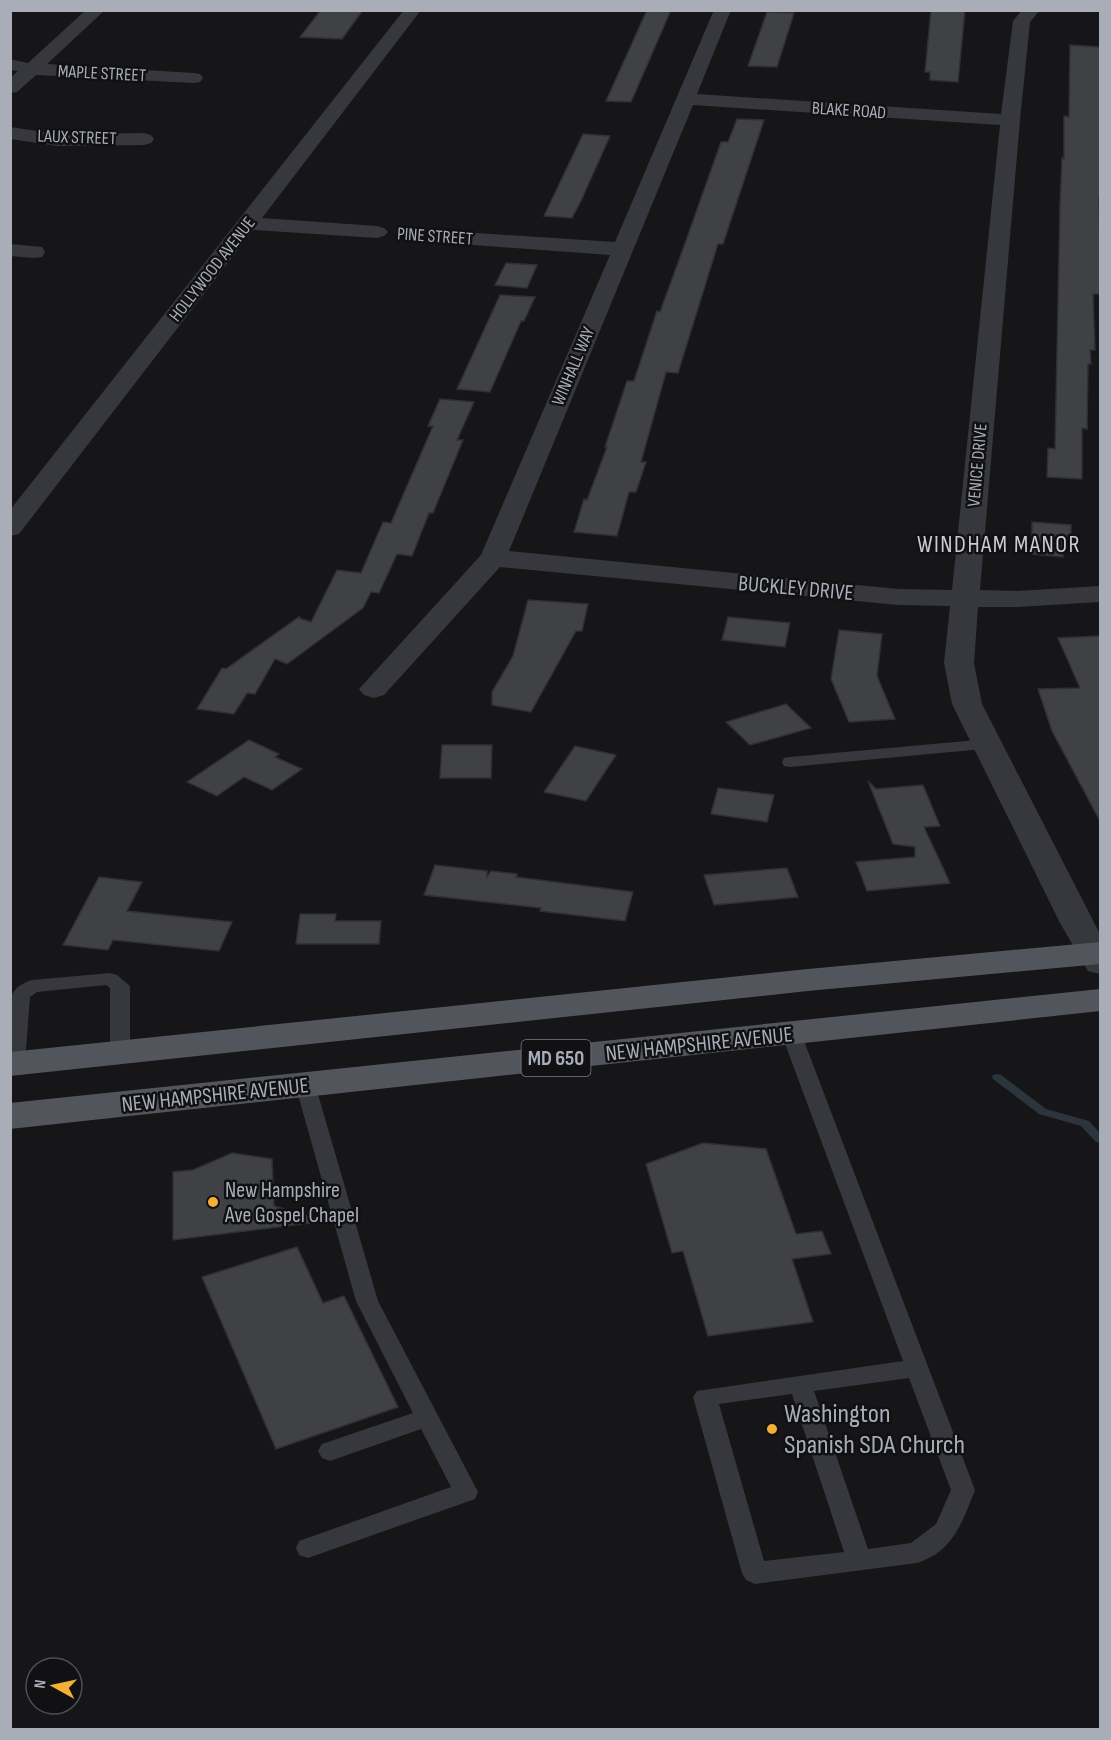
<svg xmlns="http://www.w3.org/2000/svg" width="1111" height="1740" font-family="'Sofia Sans Condensed',sans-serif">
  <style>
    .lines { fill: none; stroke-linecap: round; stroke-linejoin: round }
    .stream { fill: #2c353c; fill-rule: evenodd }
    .building { fill: #404145; stroke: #303034; stroke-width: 1.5 }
    .path { stroke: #3d3f44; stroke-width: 2; stroke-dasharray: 1.5 2; stroke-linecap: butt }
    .lane { fill: #37383d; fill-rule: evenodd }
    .street { fill: #37383d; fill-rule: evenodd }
    .primary { fill: #53555c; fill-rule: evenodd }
    .poi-dot { fill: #f2b134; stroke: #111113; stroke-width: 2 }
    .labels { text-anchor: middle; stroke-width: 5; stroke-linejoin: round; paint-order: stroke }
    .far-street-label { font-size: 18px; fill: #a8adb8; stroke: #111113 }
    .shield { fill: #111113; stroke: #7b7e86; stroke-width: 1.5 }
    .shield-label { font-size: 21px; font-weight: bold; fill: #a8adb8 }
    .street-label { font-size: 22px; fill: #a8adb8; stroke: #111113 }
    .poi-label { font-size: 22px; fill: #a8adb8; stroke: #111113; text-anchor: start }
    .neighbourhood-label { font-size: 24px; letter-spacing: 1.5px; fill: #c9ccd4; stroke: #111113 }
    .near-poi-label { font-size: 27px; fill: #a8adb8; stroke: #111113; text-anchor: start }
  </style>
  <rect width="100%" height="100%" fill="#161618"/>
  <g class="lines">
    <polygon class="stream" points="997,1074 1001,1075 1046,1109 1089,1121 1100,1133 1100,1142 1096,1142 1081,1126 1039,1114 993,1079 992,1077 993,1075"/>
  </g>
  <g class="building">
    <polygon points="321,10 363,10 342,39 300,37"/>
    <polygon points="647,10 671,10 631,102 606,101"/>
    <polygon points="931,10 965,10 958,82 930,80 930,72 925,72"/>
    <polygon points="767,12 794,13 777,67 748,66"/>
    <polygon points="1070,45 1100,47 1101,67 1101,198 1099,198 1101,294 1093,294 1095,350 1090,350 1091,364 1088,364 1087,429 1082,428 1082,479 1047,477 1048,448 1055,449 1060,205 1062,158 1064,159 1064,116 1069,117"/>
    <polygon points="737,119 764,120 723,244 718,244 678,373 666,372 641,462 646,462 636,492 629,492 617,536 574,532 584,499 587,500 607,447 605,447 627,381 634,381 657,311 660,312 683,249 721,142 728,142"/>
    <polygon points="583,134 610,136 581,201 572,218 544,216"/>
    <polygon points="506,263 537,265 527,288 495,285"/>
    <polygon points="500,295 535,297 524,321 521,321 490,392 457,389"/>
    <polygon points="440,399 474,402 457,440 463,440 433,513 429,513 412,556 397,554 379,593 371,592 363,608 287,664 275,659 255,694 247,693 234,714 197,709 222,668 226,669 300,616 299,618 311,622 337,570 361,573 383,522 391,523 433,426 428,426"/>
    <polygon points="1032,522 1071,525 1071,551 1063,551 1063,557 1032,554"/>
    <polygon points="528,600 588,604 582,631 576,631 531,712 492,705 492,692 513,656"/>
    <polygon points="728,617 790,623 785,647 722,640"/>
    <polygon points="839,630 882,634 877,676 895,719 849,722 831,679"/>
    <polygon points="1101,636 1101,823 1052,731 1038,689 1080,688 1058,638"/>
    <polygon points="786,704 811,728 750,745 726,722"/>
    <polygon points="249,740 279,754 275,757 302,769 272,790 244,777 217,796 187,782"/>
    <polygon points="442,745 492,745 491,778 440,778"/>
    <polygon points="575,746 616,755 586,801 544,792"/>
    <polygon points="868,781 876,789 923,785 940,826 924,827 950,883 867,891 856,862 915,857 915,847 893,844"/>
    <polygon points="718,788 774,795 767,822 711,814"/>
    <polygon points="435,865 487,871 487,877 491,871 517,874 516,877 633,892 625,921 540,911 541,908 424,895"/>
    <polygon points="787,868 798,897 714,905 704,875"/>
    <polygon points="99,877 142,882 127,911 232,922 219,951 113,940 108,950 63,945"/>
    <polygon points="300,914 336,914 335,921 381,921 379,944 296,944"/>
    <polygon points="703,1143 766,1149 796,1234 822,1231 831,1254 792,1259 813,1322 708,1336 683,1251 672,1253 646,1164"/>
    <polygon points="232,1153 272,1159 274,1206 327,1221 173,1240 173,1172 193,1170"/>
    <polygon points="297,1247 323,1303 344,1296 398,1407 276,1449 202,1277"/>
  </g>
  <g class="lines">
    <polyline class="path" points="403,234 425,236"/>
    <g class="lane">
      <polygon points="988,739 996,744 994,748 790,767 784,766 782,762 784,758 790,757"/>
      <path d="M110 973 117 975 130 986V1052L127 1057 120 1059 113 1057 110 1052V988L106 985 37 992 30 997 25 1063 22 1068H10C10 1054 7 1002 13 993 17 986 25 982 32 980Z"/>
      <path d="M791 1027 798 1028 801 1033 975 1490C962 1522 954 1551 917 1563L755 1584 746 1580 742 1573 693 1397 697 1391 903 1361 781 1033 784 1028ZM909 1378 951 1490 936 1524 911 1543 868 1549 814 1391ZM792 1394 844 1552 764 1561 719 1404Z"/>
      <polygon points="305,1077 312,1079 315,1084 378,1301 478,1492 475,1499 308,1558 299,1555 296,1548 299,1541 451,1487 421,1429 330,1461 322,1458 318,1451 322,1444 413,1413 356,1301 295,1084 298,1079"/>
    </g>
    <g class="street">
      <polygon points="86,10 105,10 47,64 194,73 200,74 203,78 200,82 194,83 36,75 17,92 10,93 10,78 18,71 10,70 10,59 28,63"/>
      <polygon points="404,10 421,10 262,218 377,226 384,228 388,232 384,236 377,238 253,230 19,534 10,536 10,510"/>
      <path d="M714 10H731L697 94 1001 114 1013 21 1022 10H1040L1030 22 1020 120 980 590 1017 591 1100 586V602L1017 607H978L974 663 982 704 1100 934V974L1088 971 1060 923 952 704 944 663 950 606 898 605 500 567 384 695 374 698 364 695 359 689 481 555 610 255 447 243 439 242 436 237 439 232 447 231 615 242ZM693 105 1000 125 952 590 898 589 509 551Z"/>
      <polygon points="10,127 57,134 144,133 151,135 154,139 151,143 144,145 57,146 10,139"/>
      <polygon points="10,244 42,247 45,252 42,257 34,258 10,256"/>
    </g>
    <g class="primary">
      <polygon points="1100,942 1100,964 808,991 10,1076 10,1052 808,969"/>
      <polygon points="1100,989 1100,1011 10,1129 10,1103"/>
    </g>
  </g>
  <g class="poi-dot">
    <circle cx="213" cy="1202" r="6"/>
    <circle cx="772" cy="1429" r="6"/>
  </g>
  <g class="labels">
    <g class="far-street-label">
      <text transform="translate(102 73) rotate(3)" y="6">MAPLE STREET</text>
      <text transform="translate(849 110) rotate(4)" y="6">BLAKE ROAD</text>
      <text transform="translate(77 137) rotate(2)" y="6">LAUX STREET</text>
      <text transform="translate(435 236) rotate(4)" y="6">PINE STREET</text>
      <text transform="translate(212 269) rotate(-52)" y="6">HOLLYWOOD AVENUE</text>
      <text transform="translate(573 366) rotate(-67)" y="6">WINHALL WAY</text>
      <text transform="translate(977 465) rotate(-85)" y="6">VENICE DRIVE</text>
    </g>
    <rect class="shield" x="521.5" y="1040" width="69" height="36" rx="4.5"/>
    <g class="shield-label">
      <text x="556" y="1065">MD 650</text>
    </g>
    <g class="street-label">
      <text transform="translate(796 587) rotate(5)" y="8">BUCKLEY DRIVE</text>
      <text transform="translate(699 1043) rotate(-6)" y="8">NEW HAMPSHIRE AVENUE</text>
      <text transform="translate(215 1094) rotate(-6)" y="8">NEW HAMPSHIRE AVENUE</text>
    </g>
    <g class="poi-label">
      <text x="225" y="1197">New Hampshire<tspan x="225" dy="25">Ave Gospel Chapel</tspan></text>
    </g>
    <g class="neighbourhood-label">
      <text x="999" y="552">WINDHAM MANOR</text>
    </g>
    <g class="near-poi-label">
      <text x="784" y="1422">Washington<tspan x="784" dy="31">Spanish SDA Church</tspan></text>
    </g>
  </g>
  <rect width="1111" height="1740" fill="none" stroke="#a8adb8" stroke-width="24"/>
  <g transform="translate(54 1686) rotate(278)"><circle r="28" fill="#111113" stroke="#4d4f55" stroke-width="1.5"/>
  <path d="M0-4.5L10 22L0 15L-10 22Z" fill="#f2b134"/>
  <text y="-9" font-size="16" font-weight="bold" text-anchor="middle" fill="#a8adb8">N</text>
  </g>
</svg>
